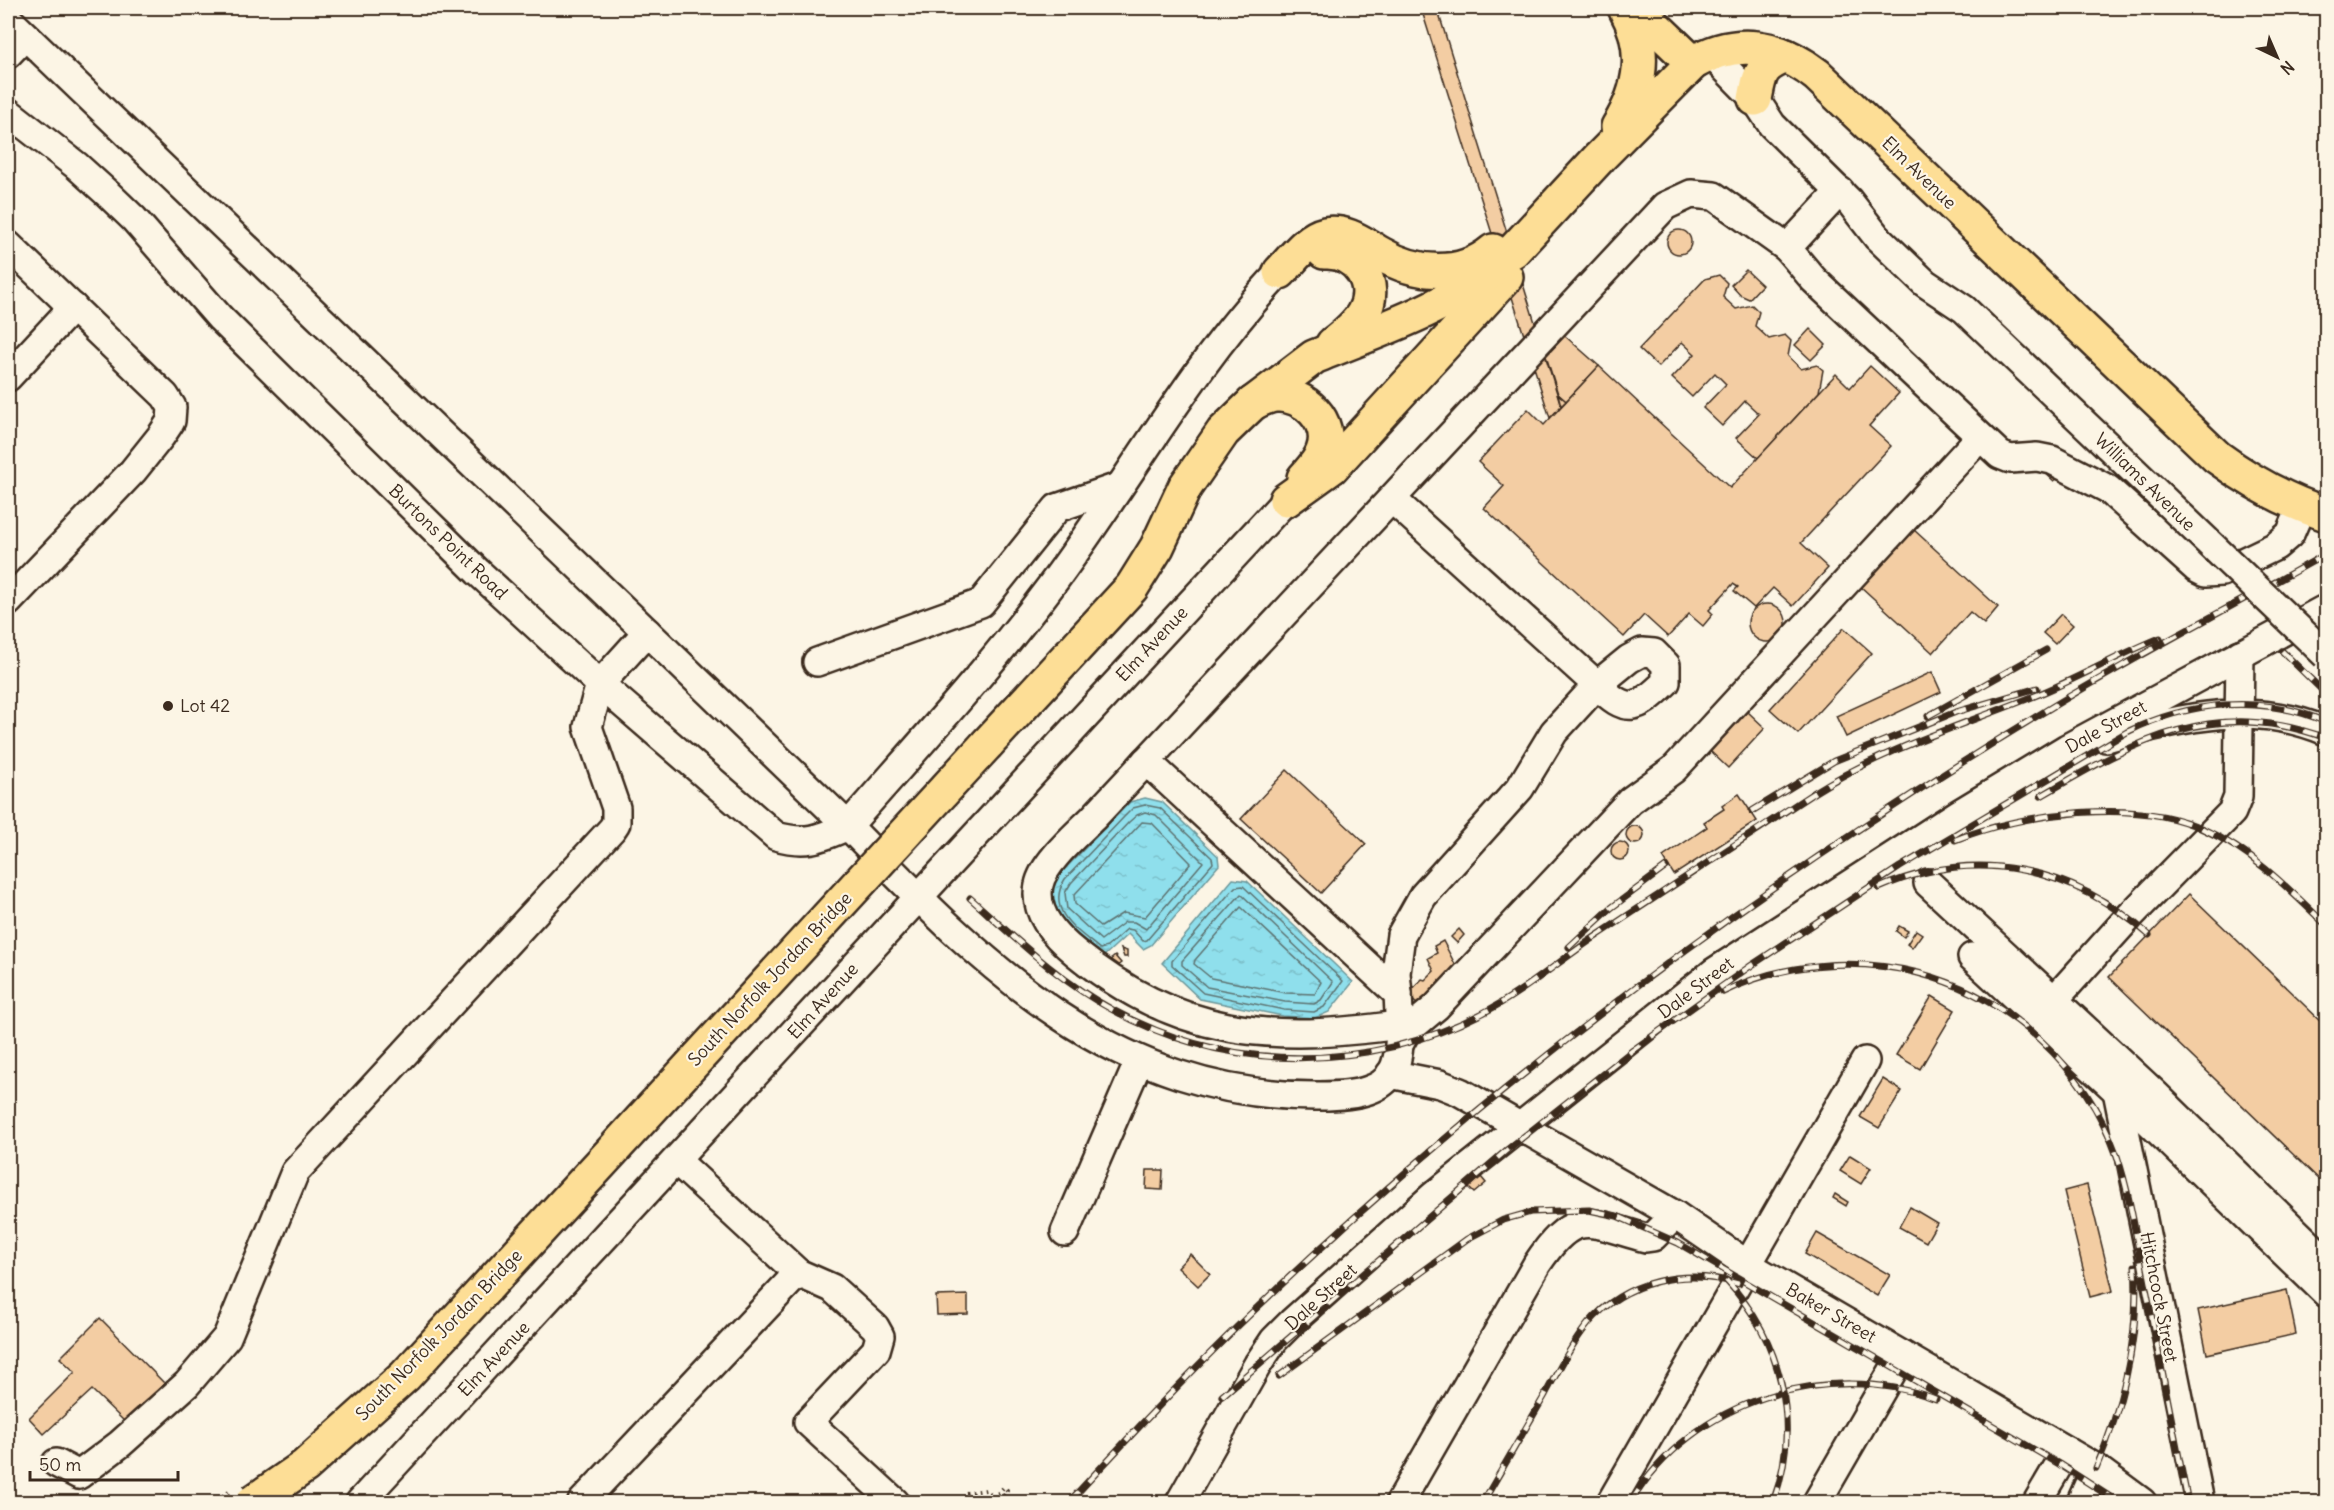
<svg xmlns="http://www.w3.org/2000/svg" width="2334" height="1510" font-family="Delius,sans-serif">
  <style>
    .water { fill: url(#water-ripples); stroke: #6d979a; stroke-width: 1.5 }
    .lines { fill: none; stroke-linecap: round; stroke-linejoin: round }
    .shore { stroke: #5d7270; stroke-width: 1.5 }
    .building { fill: #f3cda3; stroke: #3b2a1e; stroke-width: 1.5 }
    .minor-casing { stroke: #3b2a1e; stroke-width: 32 }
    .major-casing { stroke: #3b2a1e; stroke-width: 38 }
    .path { stroke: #3b2a1e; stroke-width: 4; stroke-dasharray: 1.5 4.5; stroke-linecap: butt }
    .minor { stroke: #fcf5e5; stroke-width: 27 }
    .major { stroke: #fdde96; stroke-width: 33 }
    .rail-casing { stroke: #3b2a1e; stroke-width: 7 }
    .rail { stroke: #fcf5e5; stroke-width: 4.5; stroke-dasharray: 14; stroke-linecap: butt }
    .minor-bridge-casing { stroke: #3b2a1e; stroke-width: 32; stroke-linecap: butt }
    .major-bridge-casing { stroke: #3b2a1e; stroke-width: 38; stroke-linecap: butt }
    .path-bridge { stroke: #3b2a1e; stroke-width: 4; stroke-dasharray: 1.5 4.5; stroke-linecap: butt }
    .minor-bridge { stroke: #fcf5e5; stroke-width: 27 }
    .major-bridge { stroke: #fdde96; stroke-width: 33 }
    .poi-dot { fill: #3b2a1e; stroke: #fcf5e5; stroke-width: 2 }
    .labels { text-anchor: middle; stroke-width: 4.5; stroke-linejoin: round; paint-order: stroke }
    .street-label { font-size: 18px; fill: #3b2a1e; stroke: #fcf5e5 }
    .poi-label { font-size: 18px; fill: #3b2a1e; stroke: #fcf5e5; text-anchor: start }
  </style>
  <defs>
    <pattern id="water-ripples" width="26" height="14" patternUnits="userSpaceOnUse" patternTransform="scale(1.5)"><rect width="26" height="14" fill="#8fdfec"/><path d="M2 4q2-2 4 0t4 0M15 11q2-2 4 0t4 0" fill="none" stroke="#7cc0ca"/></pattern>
  </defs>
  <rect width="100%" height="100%" fill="#fcf5e5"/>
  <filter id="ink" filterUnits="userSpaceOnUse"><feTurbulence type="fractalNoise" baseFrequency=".0167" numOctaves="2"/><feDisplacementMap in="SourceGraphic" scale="12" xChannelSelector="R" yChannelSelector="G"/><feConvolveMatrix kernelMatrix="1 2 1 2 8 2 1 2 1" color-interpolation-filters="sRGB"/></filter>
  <g filter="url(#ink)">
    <g class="water">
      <polygon points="1145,798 1162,802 1218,856 1219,865 1151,945 1143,949 1128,934 1104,956 1097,955 1055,916 1051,889 1059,875 1130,802"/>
      <polygon points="1233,879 1247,881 1353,982 1329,1012 1315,1018 1283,1016 1200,999 1162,963"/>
    </g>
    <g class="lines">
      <g class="shore">
        <path d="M1145 805 1160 808 1212 858 1213 863 1147 940 1143 941 1133 930 1127 929 1107 947 1100 949C1077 930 1045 911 1065 879L1124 817 1133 808Z"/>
        <polygon points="1145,812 1156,815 1203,862 1146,929 1134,922 1125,922 1101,940 1067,909 1065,893 1071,883 1129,822 1137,815"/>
        <polygon points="1142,822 1152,823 1191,863 1145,917 1123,913 1101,927 1075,904 1074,895"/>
        <polygon points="1243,886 1343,981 1324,1007 1314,1012 1284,1010 1203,993 1172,965 1172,961 1235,887"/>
        <polygon points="1241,894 1333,982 1321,1000 1314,1004 1285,1002 1207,987 1182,965 1182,961"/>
        <polygon points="1241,907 1321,982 1315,994 1286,993 1211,978 1194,964 1195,960"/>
      </g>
    </g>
    <g class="building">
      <polygon points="1421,8 1437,8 1561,406 1550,418"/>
      <circle cx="1679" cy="242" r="12"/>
      <polygon points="1746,270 1762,285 1749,299 1740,295 1731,285"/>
      <polygon points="1719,275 1727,283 1723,297 1736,309 1752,305 1759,312 1755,326 1769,339 1785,335 1791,341 1788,356 1801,369 1817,365 1823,370 1819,392 1758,458 1736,438 1759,414 1745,401 1722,426 1703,408 1726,384 1715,373 1692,397 1672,378 1695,354 1682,342 1658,367 1639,349 1705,279"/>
      <polygon points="1810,329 1826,345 1811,360 1795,345"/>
      <polygon points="1565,336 1599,366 1566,401 1558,394 1546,356"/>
      <polygon points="1599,366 1730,488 1836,374 1850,388 1870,366 1899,393 1869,426 1891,446 1801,543 1828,568 1793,606 1773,588 1754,608 1734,591 1738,587 1733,584 1709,610 1713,614 1703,626 1689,614 1668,637 1644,615 1624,637 1484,508 1504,486 1478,462 1528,409 1544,425"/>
      <polygon points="1558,394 1566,401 1561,406"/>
      <polygon points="2048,468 2058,478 2054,481 2044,472"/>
      <polygon points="1913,529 1998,607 1984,624 1970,612 1933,653 1860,586"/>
      <circle cx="1767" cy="623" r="19"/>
      <polygon points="2061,614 2073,625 2055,644 2043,633"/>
      <polygon points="1844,628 1872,653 1798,734 1770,709"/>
      <polygon points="1932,672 1941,692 1846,737 1836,716"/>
      <polygon points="1747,711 1765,728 1728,768 1710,751"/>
      <polygon points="1287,770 1366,844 1321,893 1241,819"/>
      <polygon points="1739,794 1757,821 1674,875 1663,857 1707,827 1704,822 1724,809 1722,806"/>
      <circle cx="1635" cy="835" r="9"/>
      <circle cx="1620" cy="851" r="9"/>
      <polygon points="2189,894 2326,1026 2326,1186 2109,977"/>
      <polygon points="1899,926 1908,931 1904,937 1896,931"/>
      <polygon points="1459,929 1464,935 1457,943 1451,937"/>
      <polygon points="1916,930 1922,934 1912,948 1907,944"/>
      <polygon points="1443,941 1458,970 1447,975 1419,1006 1407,995 1422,979 1425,980 1434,971 1428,958 1437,953 1434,946"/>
      <polygon points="1121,949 1127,951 1127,957 1124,957"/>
      <polygon points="1115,956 1121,963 1115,968 1109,961"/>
      <polygon points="1932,996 1955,1010 1920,1069 1896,1055"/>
      <polygon points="1883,1079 1902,1091 1879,1128 1860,1117"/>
      <polygon points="1850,1155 1871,1168 1861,1184 1840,1171"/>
      <polygon points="1147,1170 1163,1170 1162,1190 1146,1189"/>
      <polygon points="1481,1177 1486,1183 1474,1193 1469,1188"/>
      <polygon points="2087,1185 2113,1291 2090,1297 2064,1191"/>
      <polygon points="1835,1194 1848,1202 1846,1206 1833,1198"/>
      <polygon points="1910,1207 1937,1223 1926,1242 1899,1227"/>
      <polygon points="1817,1233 1890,1275 1877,1296 1805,1254"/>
      <polygon points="1190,1254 1210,1274 1198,1286 1178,1267"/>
      <polygon points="2287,1290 2296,1334 2207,1354 2198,1310"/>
      <polygon points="968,1295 968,1314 937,1315 936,1296"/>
      <polygon points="100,1318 165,1384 126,1423 92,1390 44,1434 29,1418 75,1372 60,1358"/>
    </g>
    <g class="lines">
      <g class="minor-casing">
        <g id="minor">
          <polyline points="8,19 647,632 600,684 588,727 616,808 616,823 612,829 295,1172 227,1337 187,1384 120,1444 79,1475 56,1463"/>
          <polyline points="1710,53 1755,99 1772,125 1849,201 1877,237 1925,283 1964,309 2108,446"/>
          <polyline points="8,54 25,36"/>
          <path d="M8 112 77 166 108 194 134 219 220 318 478 572 600 684 776 836C807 845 820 838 848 826 984 965 1112 1098 1320 1096 1404 1096 1402 1066 1398 994L1146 761"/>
          <polyline points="8,245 165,396 172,407 171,421 161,436 133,471 8,602"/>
          <polyline points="1787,248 1840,191"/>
          <polyline points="8,377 73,307"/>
          <path d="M1392 499 1597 685C1627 714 1636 711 1666 682V665L1654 653 1642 652 1629 659 1597 685 1554 732 1520 788 1423 896 1401 935 1396 973 1398 994"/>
          <path d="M647 632 848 826C917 747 988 670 1050 587 1128 483 1190 367 1280 272"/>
          <polyline points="817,662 981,603 1057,508 1118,487"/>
          <path d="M2106 738C2183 718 2249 699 2326 731"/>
          <polyline points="1928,883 2155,1094 2326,1261"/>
          <polyline points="1972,957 2117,1091 2326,1293"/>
          <polyline points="2054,1000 2129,917 2232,812 2238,797 2240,654"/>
          <path d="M1399 1025C1273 1042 1180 1038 1076 953 1056 937 1033 913 1039 885 1043 863 1077 834 1093 818L1665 206 1691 194 1714 196 1787 248 1814 280 2000 455 2010 459 2037 457 2052 460 2108 489 2197 569 2205 573 2222 572 2276 546 2290 534 2302 506"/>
          <polyline points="1401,1041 1406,1032 1436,1007 1630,801 1674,769 1980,437"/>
          <polyline points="1390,1074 1440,1084 1460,1092 1675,1215 1748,1265 2096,1468 2142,1502"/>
          <polyline points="2117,1091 2200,1502"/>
          <polyline points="678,1162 798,1273 832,1288 875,1327 880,1336 876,1350 808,1422 895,1502"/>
          <polyline points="1065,1232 1139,1061"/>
          <path d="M360 1502C670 1170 976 833 1286 500"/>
          <polyline points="582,1502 798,1273"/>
          <polyline points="1180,1502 1258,1364 1274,1340 1292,1322 1433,1196 1714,972 1958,814 2067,748 2323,610 2326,613"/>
          <path d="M1400 1502 1537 1264C1576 1206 1589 1223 1646 1238L1653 1237 1675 1215"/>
          <polyline points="1611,1502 1865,1061"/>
          <polyline points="1817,1502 1902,1355"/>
          <polyline points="2037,1502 2067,1451"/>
          <polyline points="2081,1502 2096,1468"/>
        </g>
      </g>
      <g class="major-casing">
        <g id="major">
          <polyline points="1636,8 1693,63"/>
          <path d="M1755 99C1760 73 1760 66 1786 56"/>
          <path d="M1618 127C1642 88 1648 49 1625 8"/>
          <path d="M1513 251 1600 157 1693 63C1736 37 1779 45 1817 75L2217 457C2251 482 2285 501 2326 514"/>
          <path d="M1324 252C1357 250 1380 284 1363 314 1356 326 1343 336 1333 344"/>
          <path d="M1280 272C1292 260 1307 238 1325 234 1347 230 1363 244 1381 254 1416 275 1461 278 1493 251"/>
          <path d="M1253 403C1261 399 1268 396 1276 395 1304 393 1334 422 1323 451 1320 461 1311 470 1304 478"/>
          <polyline points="1286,500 1332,467 1506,277"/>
          <path d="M987 744 1132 587 1157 547 1185 487 1223 432 1252 404 1314 357C1378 330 1448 309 1501 263"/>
        </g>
      </g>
      <polyline class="path" points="966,1493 986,1490 994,1497 1004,1487 1007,1490 997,1502"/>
      <use href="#minor" class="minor"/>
      <use href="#major" class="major"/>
      <g class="rail-casing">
        <g id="rail">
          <polyline points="2282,651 2326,694"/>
          <polyline points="1928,716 2046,650"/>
          <path d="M2041 796C2137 740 2213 697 2326 738"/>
          <polyline points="1752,811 1834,761 1956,712 2037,688"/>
          <path d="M1955 840C2022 813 2139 797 2205 830 2253 852 2289 889 2326 925"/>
          <path d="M1879 888C1975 846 2071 866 2149 935"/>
          <path d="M970 898C1015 938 1060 982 1113 1010 1228 1073 1367 1073 1483 1013 1522 993 1558 962 1595 937 1668 889 1741 840 1815 792 1883 749 1963 725 2037 695 2079 678 2118 655 2160 638"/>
          <polyline points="1569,947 1611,908 1666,867"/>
          <path d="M1723 992C1782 963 1855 957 1918 973 2010 997 2085 1066 2117 1156 2132 1201 2138 1251 2148 1298 2161 1366 2174 1434 2188 1502"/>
          <path d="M1726 1280C1782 1340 1802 1425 1773 1502"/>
          <polyline points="1279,1376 1467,1239 1503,1220 1531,1212 1589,1210 1617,1216 1678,1243 2059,1464 2118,1502"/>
          <path d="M1222 1396 1508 1149 1633 1050 1749 967 1900 867 2127 732C2189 701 2262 694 2326 722"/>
          <path d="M2096 1468C2123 1405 2140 1335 2135 1266"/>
          <path d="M1069 1502C1132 1434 1195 1366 1263 1302 1499 1077 1763 882 2042 713 2134 656 2232 607 2326 554"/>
          <path d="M1483 1502C1503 1467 1524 1431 1545 1395 1558 1371 1571 1345 1588 1324 1625 1280 1685 1268 1739 1284"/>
          <path d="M1631 1502C1692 1400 1826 1359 1936 1399"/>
        </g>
      </g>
      <use href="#rail" class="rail"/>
      <g class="minor-bridge-casing">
        <polyline id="minor-bridge" points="2108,446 2326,655"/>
      </g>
      <g class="major-bridge-casing">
        <polyline id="major-bridge" points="253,1502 305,1466 405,1376 987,744"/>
      </g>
      <polyline class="path-bridge" points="212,1502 229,1492"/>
      <use href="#minor-bridge" class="minor-bridge"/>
      <use href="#major-bridge" class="major-bridge"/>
    </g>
  </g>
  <circle class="poi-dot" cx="168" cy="706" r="6"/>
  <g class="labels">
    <g class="street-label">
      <text transform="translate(1919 173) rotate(44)" y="6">Elm Avenue</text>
      <text transform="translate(2145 482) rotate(44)" y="6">Williams Avenue</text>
      <text transform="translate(448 542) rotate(44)" y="6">Burtons Point Road</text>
      <text transform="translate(1152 644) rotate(-47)" y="6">Elm Avenue</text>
      <text transform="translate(2106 727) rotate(-29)" y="6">Dale Street</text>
      <text transform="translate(770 979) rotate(-47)" y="6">South Norfolk Jordan Bridge</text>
      <text transform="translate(1696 988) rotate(-37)" y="6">Dale Street</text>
      <text transform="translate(823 1001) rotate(-48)" y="6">Elm Avenue</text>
      <text transform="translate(1321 1297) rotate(-42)" y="6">Dale Street</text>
      <text transform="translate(2159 1297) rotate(79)" y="6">Hitchcock Street</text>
      <text transform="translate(1831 1313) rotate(30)" y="6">Baker Street</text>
      <text transform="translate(439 1335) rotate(-46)" y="6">South Norfolk Jordan Bridge</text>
      <text transform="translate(494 1359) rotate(-47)" y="6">Elm Avenue</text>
    </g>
    <g class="poi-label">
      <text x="180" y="712">Lot 42</text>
    </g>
  </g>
  <rect width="2334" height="1510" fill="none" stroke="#fcf5e5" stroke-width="30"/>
  <rect x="15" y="15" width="2304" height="1480" fill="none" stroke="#3b2a1e" stroke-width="2" filter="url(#ink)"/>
  <g transform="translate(2277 57) rotate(136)" stroke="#fcf5e5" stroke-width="4.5" paint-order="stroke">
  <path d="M0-4.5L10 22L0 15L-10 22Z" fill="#3b2a1e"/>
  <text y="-9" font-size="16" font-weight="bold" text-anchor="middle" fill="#3b2a1e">N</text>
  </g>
  <path d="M30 1471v9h148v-9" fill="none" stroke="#3b2a1e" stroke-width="3"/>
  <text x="39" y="1471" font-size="18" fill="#3b2a1e" stroke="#fcf5e5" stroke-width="4.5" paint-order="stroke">50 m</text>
</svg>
